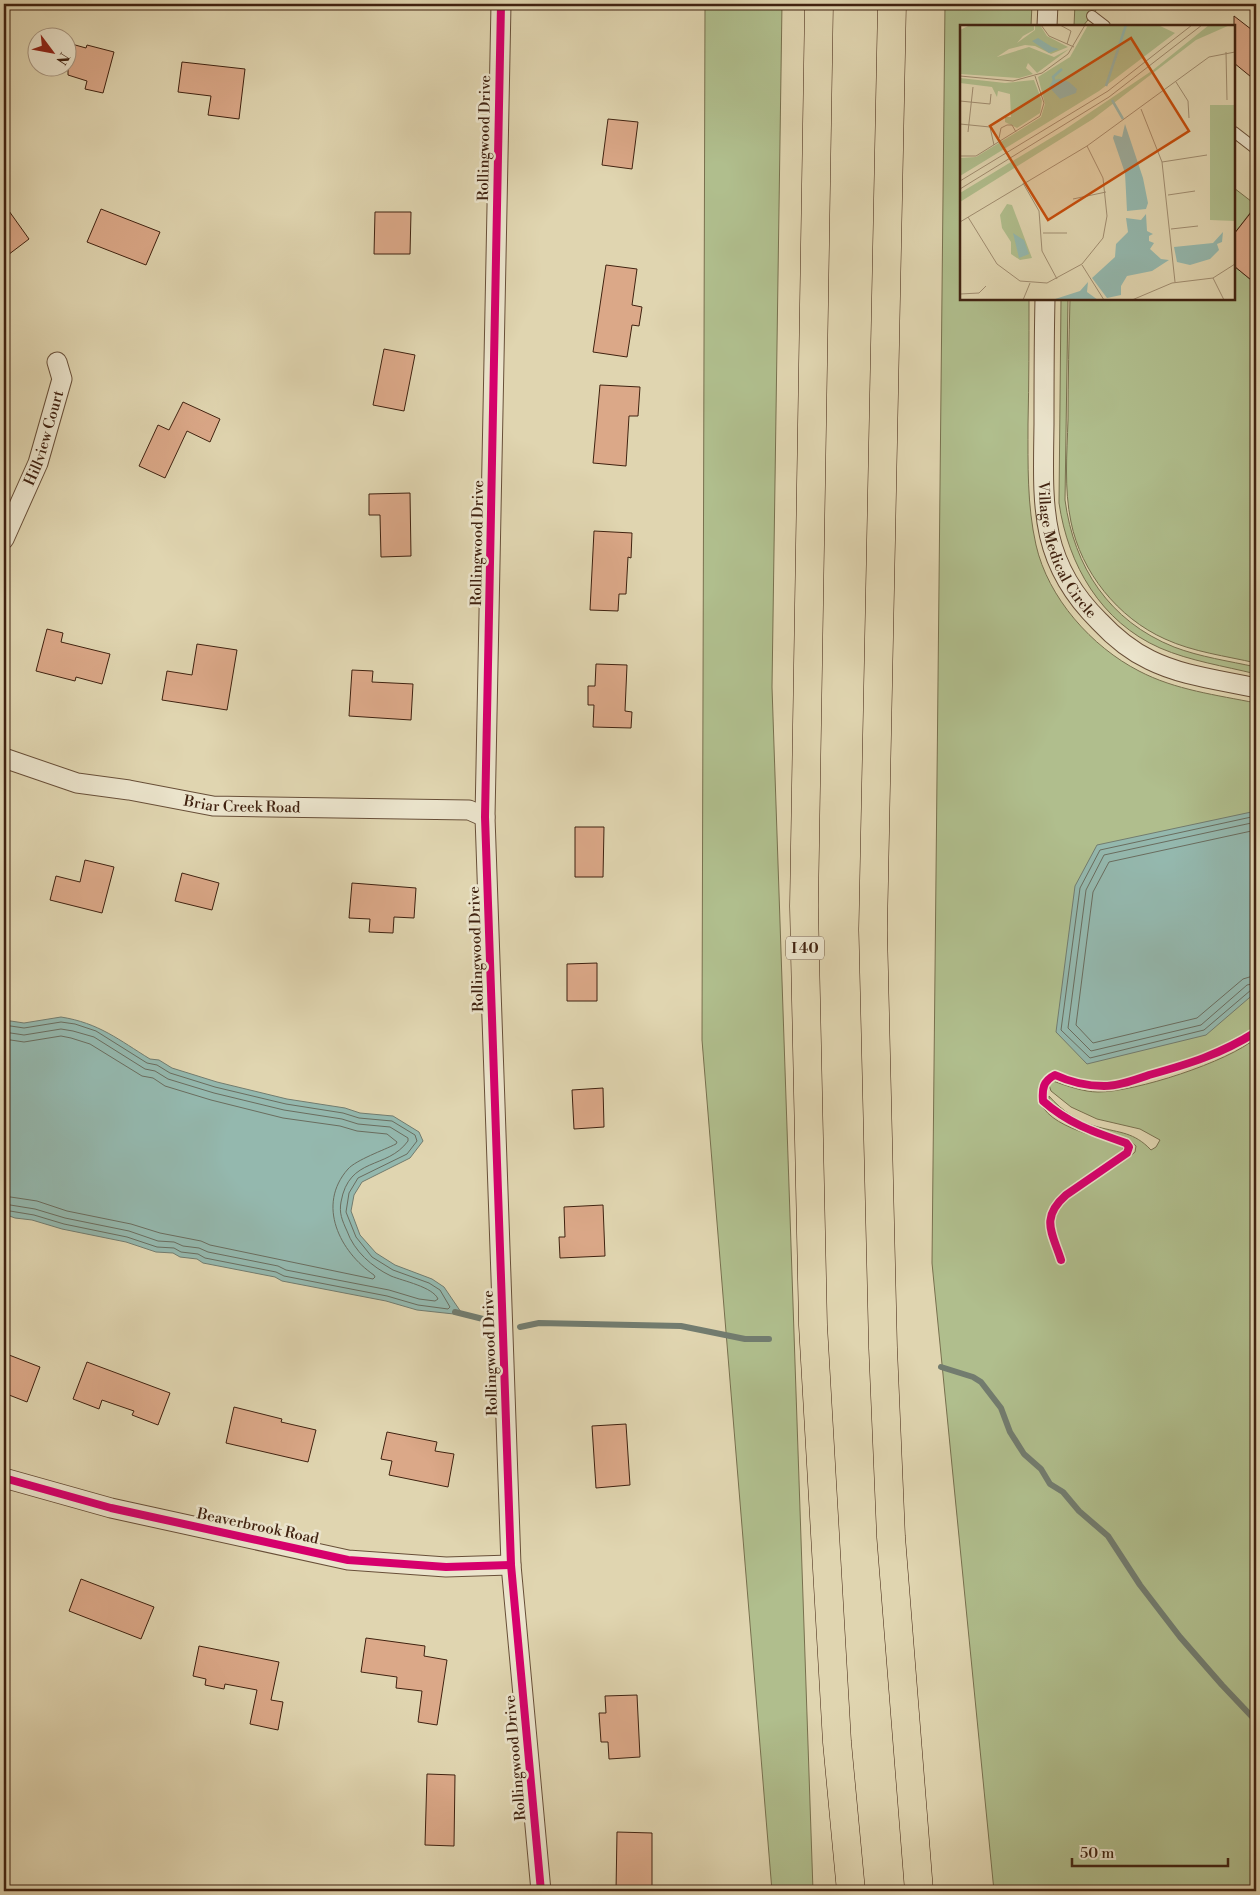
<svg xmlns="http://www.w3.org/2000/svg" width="1260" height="1895" font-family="'Libre Bodoni',serif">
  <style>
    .green { fill: #b0be8d; stroke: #78704e }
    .water { fill: #94b8ae; stroke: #727c6f }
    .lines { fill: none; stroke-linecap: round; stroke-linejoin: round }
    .shore { stroke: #6a6d5f; stroke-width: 1 }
    .stream { stroke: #727c6f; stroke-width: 6 }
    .building { fill: #dba888; stroke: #402210 }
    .service-casing { stroke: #684f38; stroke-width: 12 }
    .minor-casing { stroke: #684f38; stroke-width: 21 }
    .motorway-casing { stroke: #402210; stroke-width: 29 }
    .service { stroke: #ebe4cc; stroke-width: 10 }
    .minor { stroke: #ebe4cc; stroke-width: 19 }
    .motorway { stroke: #e0d5b0; stroke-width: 28 }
    .cycleway-casing { stroke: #ebe4cc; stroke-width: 11 }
    .cycleway { stroke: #d6006c; stroke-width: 8 }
    .labels { text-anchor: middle; stroke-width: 5; stroke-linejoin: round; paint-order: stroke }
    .shield { fill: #ebe4cc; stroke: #735c48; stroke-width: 1 }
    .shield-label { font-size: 14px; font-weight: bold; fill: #402210 }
    .street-label { font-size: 15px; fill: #402210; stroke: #ebe4cc }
    .inset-river { fill: none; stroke: #94b8ae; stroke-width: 2.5 }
    .inset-road { fill: none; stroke: #a08d70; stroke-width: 1 }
    .view { fill: #c64e0d; fill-opacity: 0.15; stroke: #c64e0d; stroke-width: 2.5 }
    .inset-edge { fill: none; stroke: #402210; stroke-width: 2.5 }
  </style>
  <rect width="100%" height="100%" fill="#e0d5b0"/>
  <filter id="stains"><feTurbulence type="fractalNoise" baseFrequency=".004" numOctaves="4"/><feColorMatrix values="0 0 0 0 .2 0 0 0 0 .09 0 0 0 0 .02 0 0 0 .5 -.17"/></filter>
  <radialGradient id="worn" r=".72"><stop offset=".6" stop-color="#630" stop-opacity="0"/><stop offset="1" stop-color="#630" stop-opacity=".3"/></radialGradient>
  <g class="green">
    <polygon points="705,4 782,4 772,687 813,1891 772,1891 702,1040"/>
    <path d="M945 4H1032L1031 26H961V299H1029C1029 341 1029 382 1028 424 1028 465 1027 505 1036 545 1048 598 1092 647 1139 671 1175 690 1217 695 1256 703V1027C1227 1051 1132 1084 1094 1083 1080 1082 1067 1076 1053 1071 1044 1076 1040 1082 1039 1092 1037 1126 1100 1136 1123 1146V1150L1118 1155 1073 1185 1077 1190 1128 1158 1135 1152 1136 1146C1122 1132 1099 1133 1081 1125 1069 1120 1059 1111 1049 1102V1096C1062 1111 1078 1122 1098 1127 1120 1133 1134 1132 1151 1150L1156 1147 1160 1140 1140 1129 1097 1119 1071 1107 1051 1091 1049 1085 1053 1081C1067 1086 1084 1092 1098 1092 1135 1092 1228 1062 1256 1038V1891H994L932 1263Z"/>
    <polygon points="1075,4 1101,4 1083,26 1074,26"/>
    <polygon points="1234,188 1256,205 1234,234"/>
    <path d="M1234 266 1256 284V663C1226 656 1193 652 1165 639 1118 618 1081 572 1071 522 1064 489 1067 453 1068 420 1068 380 1069 339 1070 299H1234Z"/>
    <path d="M1061 299H1068L1065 500C1074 567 1109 621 1174 647 1200 657 1229 661 1256 667V674C1224 666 1190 661 1160 648 1101 622 1068 565 1059 503Z"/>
  </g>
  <g class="water">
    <polygon points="1256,811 1256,992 1206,1035 1087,1064 1056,1032 1075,886 1097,845"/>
    <path d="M61 1017C99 1023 119 1040 150 1059L159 1060 172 1068 217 1082 287 1099 345 1108 360 1113 393 1116 419 1132 423 1141 410 1158 362 1182 354 1195 351 1211 360 1235 376 1253 395 1265 432 1279 444 1287 463 1315 417 1310 386 1301 282 1281 275 1277 203 1263 197 1259 180 1257 173 1253 156 1252 126 1242 62 1229 32 1220 15 1218 4 1214V1020L24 1023Z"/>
  </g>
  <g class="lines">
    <g class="shore">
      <polyline points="1256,816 1100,850 1080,888 1061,1030 1090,1058 1204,1030 1251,990 1256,989"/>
      <polyline points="1256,822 1104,855 1086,890 1068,1028 1091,1051 1201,1025 1247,985 1256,983"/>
      <polyline points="1256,830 1109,862 1093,892 1076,1025 1093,1043 1197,1018 1243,979 1256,975"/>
      <polyline points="4,1025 24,1028 61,1022 75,1024 96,1031 147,1063 157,1065 170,1073 215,1087 286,1104 343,1113 359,1118 392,1121 415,1135 417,1141 407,1154 358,1178 349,1193 346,1212 356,1237 372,1257 393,1270 429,1283 440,1290 450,1307 448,1309 418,1305 387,1296 284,1276 276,1272 205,1258 198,1254 181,1252 174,1248 157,1247 127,1237 64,1224 34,1215 4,1210"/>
      <path d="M4 1032 24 1035 61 1029 73 1031 94 1037 145 1069 155 1071 168 1079 214 1093 284 1110 342 1119 358 1124 390 1127 408 1138V1141C387 1170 349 1156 341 1202 339 1213 342 1220 347 1231 354 1251 372 1267 391 1276 403 1281 433 1287 438 1299L435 1301 419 1299 389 1290 286 1270 278 1266 208 1252 199 1248 183 1246 174 1242 158 1241 129 1231 65 1218 35 1209 4 1204"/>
      <path d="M4 1039 24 1042 61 1036 71 1038 90 1044 142 1076 153 1078 165 1086 211 1100 283 1118 340 1126 357 1131 387 1134 397 1142 396 1144C384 1150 356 1160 348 1169 316 1205 340 1252 374 1275L375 1277 373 1279 210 1245 201 1241 160 1233 131 1224 67 1211 37 1201 4 1196"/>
    </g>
    <g class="stream">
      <polyline points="455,1312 487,1320"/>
      <polyline points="520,1327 539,1323 681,1326 745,1339 769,1339"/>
      <polyline points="941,1367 973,1377 981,1382 1001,1408 1010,1432 1024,1454 1041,1469 1050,1484 1063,1492 1079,1511 1108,1536 1140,1585 1180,1637 1222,1685 1256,1721"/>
    </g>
  </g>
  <g class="building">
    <polygon points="1234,16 1256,33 1256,81 1234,63"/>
    <polygon points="68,43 86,48 87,45 114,52 103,93 85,89 87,81 68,75"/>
    <polygon points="182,62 245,69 239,119 208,115 211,96 178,92"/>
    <polygon points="608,119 638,122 632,169 602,165"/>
    <polygon points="4,204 29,239 4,258"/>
    <polygon points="1256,206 1256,284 1234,266 1234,234"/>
    <polygon points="101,209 160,232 146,265 87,242"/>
    <polygon points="375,212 411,212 410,254 374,254"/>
    <polygon points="606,265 637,269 632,305 642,307 639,326 632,325 627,357 593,352"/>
    <polygon points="384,349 415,355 404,411 373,405"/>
    <polygon points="600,385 640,387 638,416 629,416 626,466 593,463"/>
    <polygon points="183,402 220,419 210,442 187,431 165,478 139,466 158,425 169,430"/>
    <polygon points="410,493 411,556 381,557 380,515 369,515 369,494"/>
    <polygon points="594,531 632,533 631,558 628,557 626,594 619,594 618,611 590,610"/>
    <polygon points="47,629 63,633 61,642 110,654 102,684 76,677 75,681 36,671"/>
    <polygon points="197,644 237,650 227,710 162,700 167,671 192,675"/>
    <polygon points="596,664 627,665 625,711 632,712 631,728 593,727 594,705 588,705 588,686 595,686"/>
    <polygon points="352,670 373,671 372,682 413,684 411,720 349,716"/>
    <polygon points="575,827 604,827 603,877 575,877"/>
    <polygon points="85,860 114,867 102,913 50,900 56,876 80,882"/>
    <polygon points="182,873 219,883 212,910 175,901"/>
    <polygon points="352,883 416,888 414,918 394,917 393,933 369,932 370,919 349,918"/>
    <polygon points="597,963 597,1001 567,1001 567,964"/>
    <polygon points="603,1088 604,1127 574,1129 572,1090"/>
    <polygon points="603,1205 605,1256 560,1258 559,1237 565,1237 564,1207"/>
    <polygon points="4,1353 40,1367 27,1402 4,1393"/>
    <polygon points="87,1362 170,1393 158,1425 132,1415 134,1411 102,1400 99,1409 73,1399"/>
    <polygon points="234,1407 282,1419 281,1422 316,1430 308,1462 226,1443"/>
    <polygon points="626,1424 630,1485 596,1488 592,1426"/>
    <polygon points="387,1432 437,1442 435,1451 454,1454 448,1487 389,1475 392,1461 381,1459"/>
    <polygon points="81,1579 154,1607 141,1639 69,1611"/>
    <polygon points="366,1638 425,1646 424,1656 447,1660 437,1725 418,1722 422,1691 396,1688 397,1677 361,1672"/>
    <polygon points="199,1646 279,1662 271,1700 283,1702 278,1730 250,1724 257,1690 225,1684 224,1689 205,1685 206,1679 193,1676"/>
    <polygon points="637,1695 640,1757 609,1759 608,1742 601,1742 599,1713 606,1713 605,1696"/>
    <polygon points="427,1774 455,1775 454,1846 425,1845"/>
    <polygon points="617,1832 652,1833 652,1891 616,1891"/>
  </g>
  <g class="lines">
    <g class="service-casing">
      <g id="service">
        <polyline points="1092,16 1105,26"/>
        <polyline points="1234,132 1256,149"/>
      </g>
    </g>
    <g class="minor-casing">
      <g id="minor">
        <polyline points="501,4 485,817 511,1565 541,1891"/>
        <polyline points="1047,26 1048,4"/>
        <path id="s1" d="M1045 299C1044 341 1044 382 1044 424 1043 503 1038 561 1099 621 1113 636 1131 651 1150 660 1182 676 1221 680 1256 688"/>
        <path id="s2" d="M4 539 38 463 62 379 57 362"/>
        <path id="s3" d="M4 758 77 783 129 790 213 806 469 810 485 817"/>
        <polyline points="4,1478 111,1508 348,1560 446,1567 511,1565"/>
      </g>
    </g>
    <g class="motorway-casing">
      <g id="motorway">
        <polyline points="819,4 804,906 813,1325 837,1742 851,1891"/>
        <polyline points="892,4 873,930 883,1348 891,1537 919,1891"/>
      </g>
    </g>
    <use href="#service" class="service"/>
    <use href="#minor" class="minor"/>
    <use href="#motorway" class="motorway"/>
    <g class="cycleway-casing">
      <g id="cycleway">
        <polyline points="501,4 485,817 511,1565 541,1891"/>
        <path d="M1061 1260C1052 1232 1040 1218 1066 1195L1127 1153 1129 1147 1126 1143C1094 1132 1069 1124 1043 1101 1042 1089 1043 1081 1055 1075 1070 1082 1087 1086 1104 1086 1119 1086 1134 1080 1149 1075 1189 1064 1221 1054 1256 1032"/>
        <polyline points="4,1478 111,1508 348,1560 446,1567 511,1565"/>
      </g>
    </g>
    <use href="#cycleway" class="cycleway"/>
  </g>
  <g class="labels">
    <rect class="shield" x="786" y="936.5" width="38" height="23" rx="4"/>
    <g class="shield-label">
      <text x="805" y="953">I 40</text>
    </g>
    <g class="street-label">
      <text transform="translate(484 138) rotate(-89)" y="5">Rollingwood Drive</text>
      <text dy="5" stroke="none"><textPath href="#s2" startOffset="109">Hillview Court</textPath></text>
      <text transform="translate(477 543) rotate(-89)" y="5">Rollingwood Drive</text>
      <text dy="5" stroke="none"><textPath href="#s1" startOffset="256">Village Medical Circle</textPath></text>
      <text dy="5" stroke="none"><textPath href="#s3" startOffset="244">Briar Creek Road</textPath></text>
      <text transform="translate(476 949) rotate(-92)" y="5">Rollingwood Drive</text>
      <text transform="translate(490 1353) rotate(-92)" y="5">Rollingwood Drive</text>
      <text transform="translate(258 1526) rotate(12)" y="5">Beaverbrook Road</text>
      <text transform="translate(515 1758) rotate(-95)" y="5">Rollingwood Drive</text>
    </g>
  </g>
  <g transform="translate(960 25)">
    <rect width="275" height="275" fill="#e0d5b0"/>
    <path d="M10 0H74V5L63 11 57 18 75 5V0H80L87 11 108 22 91 29 75 21 65 20 49 24 37 32 69 22 94 32 109 24 77 48 68 38 66 43 73 49 59 53 0 49V5ZM128 0H198L215 8 139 66 0 151V133L16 132 81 92 85 79 78 52 110 32ZM249 0H270L236 15 133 94 0 177V168L104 105 193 45ZM0 53 45 58 74 55 82 76 80 88 57 103 45 97V92H51L50 69 38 66 37 72 32 62 0 58ZM250 80H275V196L250 195ZM47 179 52 180 72 233 60 235 51 229V217L42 203 40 190Z" fill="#b0be8d"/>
    <path d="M78 13 92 22 99 24 89 28 72 16ZM101 54 109 57 117 64 116 68 100 74 89 62 93 55ZM165 99 183 153 188 178 186 184 167 186 165 148 153 113 154 110 162 112ZM186 189 187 206 193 209 189 211V216L194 218 190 224 201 234 209 235 192 246 167 251 161 261V270L147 273 132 253 155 232 156 219 168 207 166 193 181 195ZM263 207 262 217 257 219 259 225 250 234 230 240 217 237 214 222 253 218ZM53 208 64 215 69 229 59 233ZM128 257 127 267 138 275H92L120 266Z" fill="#94b8ae"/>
    <path class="inset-river" d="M94 55 93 52 102 44M146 61 166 0M152 75 163 94"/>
    <path class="inset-road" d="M81 0 89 11 114 22M100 0 111 6 107 19M266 27 267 75M0 51 53 56 82 48 108 29 125 0M216 57 228 76 229 93M0 76 30 79 31 69M181 84 202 137 215 257M0 99 30 102 34 120M8 107 13 62M39 113 41 103 47 100H52L56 107M0 131H16L80 91 84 78 75 51M202 137 247 130M0 156 148 66 232 0M63 158 79 186 82 226 97 254M0 164 149 72 242 0M208 170 235 166M113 174 146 167M8 192 37 239 60 256 87 258 122 239 143 213 147 191 143 153 127 121M0 197 127 121 249 32 275 27M211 204 238 201M83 208H107M122 240 144 275M253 253 264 275M0 269 19 268 26 261M63 275 70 258M172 275 212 258 253 253 275 239"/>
    <path class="view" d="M171 13 229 106 88 195 30 101Z"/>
    <rect width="275" height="275" class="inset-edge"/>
  </g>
  <rect width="1260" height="1895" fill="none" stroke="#e0d5b0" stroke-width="20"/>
  <rect x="5" y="5" width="1250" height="1885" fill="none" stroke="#402210" stroke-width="2.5"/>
  <rect x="10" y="10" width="1240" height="1875" fill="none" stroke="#402210"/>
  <g transform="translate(52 52) rotate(122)"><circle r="24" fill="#ebe4cc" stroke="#a79681"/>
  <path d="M0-4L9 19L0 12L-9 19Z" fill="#8f2418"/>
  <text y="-8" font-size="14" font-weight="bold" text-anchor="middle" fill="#402210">N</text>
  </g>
  <path d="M1072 1858v8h156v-8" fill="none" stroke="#402210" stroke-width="2.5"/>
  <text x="1080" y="1858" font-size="15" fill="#402210" stroke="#ebe4cc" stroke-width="4" paint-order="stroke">50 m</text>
  <rect width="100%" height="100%" filter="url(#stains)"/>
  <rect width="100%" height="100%" fill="url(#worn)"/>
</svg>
